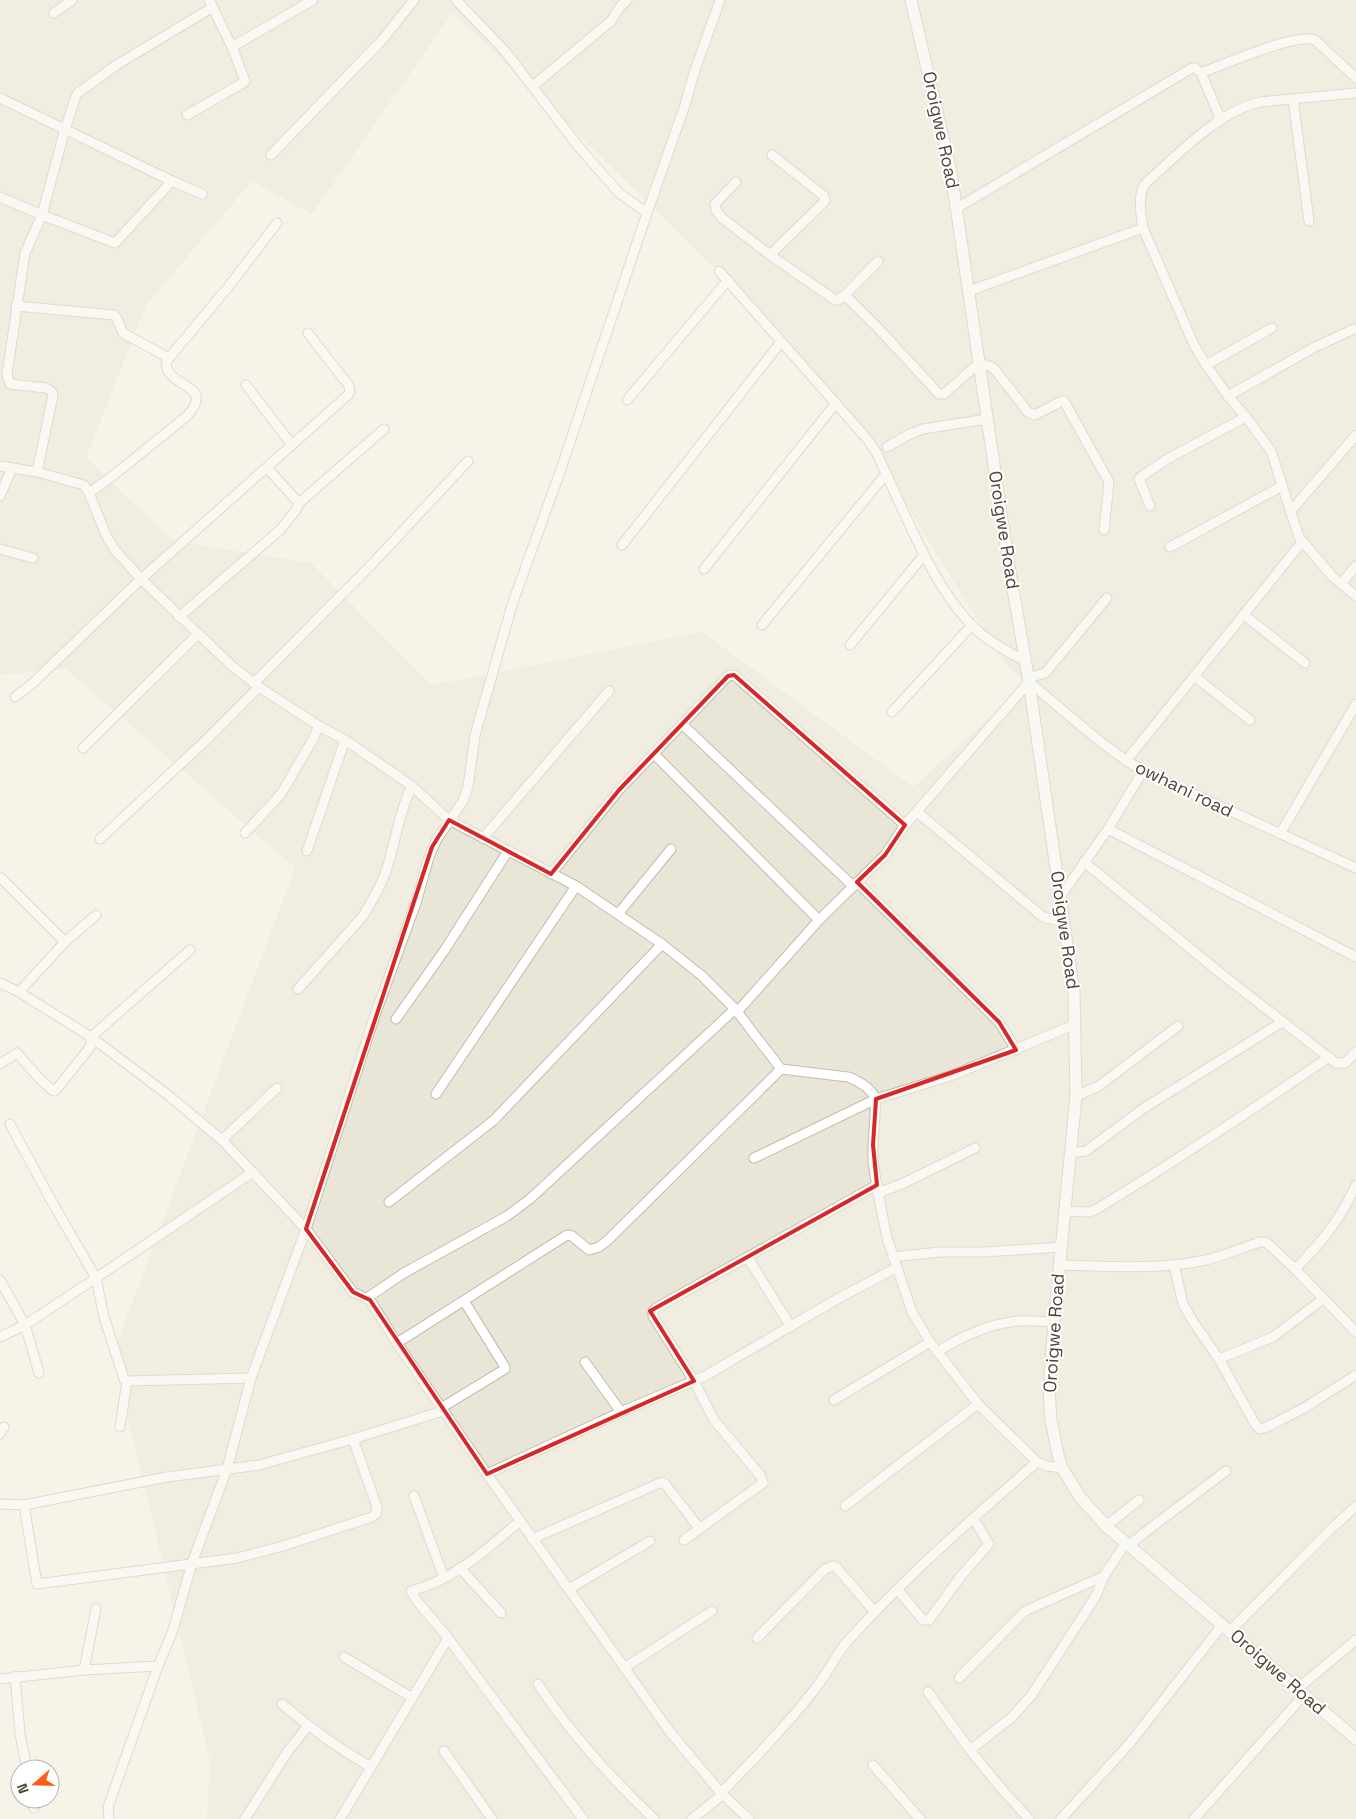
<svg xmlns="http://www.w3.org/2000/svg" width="1356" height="1819" font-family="'Space Grotesk',sans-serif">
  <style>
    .residential { fill: #eae6d7; fill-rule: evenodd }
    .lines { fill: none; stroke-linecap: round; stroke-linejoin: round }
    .minor-casing { stroke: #c2bdab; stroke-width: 11 }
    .tertiary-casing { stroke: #c2bdab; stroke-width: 13 }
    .minor { stroke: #fff; stroke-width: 9 }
    .tertiary { stroke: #fff; stroke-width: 11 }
    .marked { fill: none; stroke: #d62828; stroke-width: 4; stroke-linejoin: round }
    .labels { text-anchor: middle; stroke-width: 4; stroke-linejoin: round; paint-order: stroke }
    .street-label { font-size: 18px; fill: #4a4537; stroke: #fff }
  </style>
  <rect width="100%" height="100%" fill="#f5f3e9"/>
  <path class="residential" d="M0 0H1356V1819H207L210 1761 113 1354 295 868 66 669 0 675ZM453 12 783 335 892 481 1001 658 1026 684 913 787 702 632 432 685 311 563 173 541 86 458 146 305 252 181 312 214Z"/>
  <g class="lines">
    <g class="minor-casing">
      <g id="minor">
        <polyline points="456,0 505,51 578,146 619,193 647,213"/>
        <polyline points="54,13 72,0"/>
        <polyline points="232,47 313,0"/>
        <path d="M1201 73C1222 65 1297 32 1315 40L1356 78"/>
        <polyline points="533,86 611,21 620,7 627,0"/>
        <path d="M1356 93 1260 102C1219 111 1177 155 1146 183 1137 193 1141 215 1143 228L1194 345 1206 365 1228 396 1246 417 1271 451 1299 537 1332 576 1356 596"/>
        <polyline points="0,98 172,181 202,194"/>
        <polyline points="1293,99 1309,221"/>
        <polyline points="187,115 243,83 245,81 232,47 209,0"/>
        <polyline points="271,155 383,39 414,0"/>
        <polyline points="736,182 715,204 716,210 722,218 770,255 835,300 838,300 845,295 878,328 939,394 944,394 979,363 992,367 996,371 1028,412 1035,415 1062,401 1064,401 1109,482 1104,530"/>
        <polyline points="0,197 42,215 115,243 172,181"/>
        <polyline points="957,208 1192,68 1195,68 1201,73 1221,120"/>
        <polyline points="770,255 825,201 824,196 772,155"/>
        <path d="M719 271 868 440 876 452C903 507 933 592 980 633 993 644 1010 653 1025 661"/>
        <polyline points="969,291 1143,228"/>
        <polyline points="845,295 878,261"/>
        <polyline points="16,306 114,315 117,319 123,333 169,358"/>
        <polyline points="1206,365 1272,328"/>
        <polyline points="246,385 292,445"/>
        <polyline points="1228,396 1315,347 1354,329"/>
        <polyline points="627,400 728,280"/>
        <polyline points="887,447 910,434 923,429 987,419"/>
        <path d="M0 466 37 472 84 485 89 493 106 535 115 550 141 579 231 665 259 687 319 726 345 740 412 786 449 820 576 886 662 944 701 975 735 1009 781 1069 848 1077C859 1081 870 1087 876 1099L873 1145V1162L878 1193 887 1238 912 1312 930 1342 978 1404 1037 1462 1047 1466 1062 1468"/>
        <polyline points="37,472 53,395 51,391 46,388 10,384 7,374 25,253 42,215 65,129 76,96 78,93 118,64 213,7"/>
        <path d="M89 493 114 475 187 416C216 384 169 389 166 364L169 358 229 286 277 223"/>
        <polyline points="0,496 12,468"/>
        <polyline points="299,503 384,429"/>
        <polyline points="1150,506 1139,479 1142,476 1169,458 1246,417"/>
        <polyline points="1290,512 1356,435"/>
        <polyline points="622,545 781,342"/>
        <polyline points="1170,547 1282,486"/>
        <polyline points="0,549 33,558"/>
        <polyline points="704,569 836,403"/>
        <polyline points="1341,584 1356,566"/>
        <polyline points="1244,615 1305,663"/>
        <polyline points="179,617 280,530 296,510 299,503 267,468"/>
        <polyline points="762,625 886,474"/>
        <polyline points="850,645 924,555"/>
        <polyline points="1194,676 1250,720"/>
        <polyline points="1028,678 1045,673 1107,598"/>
        <polyline points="254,683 373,563 468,461"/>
        <polyline points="15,697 34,682 141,579 348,395 350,391 349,386 308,333"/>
        <polyline points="892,712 972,625"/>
        <polyline points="682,724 853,886"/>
        <polyline points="83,748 198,634"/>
        <polyline points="653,753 819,920"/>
        <polyline points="1126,761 1302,542"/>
        <polyline points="917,812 1043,917 1064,922"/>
        <polyline points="1108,829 1356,957"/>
        <polyline points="245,833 281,794 312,741 319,726"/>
        <polyline points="1280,834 1356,704"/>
        <polyline points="483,838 609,691"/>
        <polyline points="100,839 203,743 259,687"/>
        <polyline points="307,851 345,740"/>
        <polyline points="1084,862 1229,980 1336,1063 1345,1063 1356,1052"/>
        <polyline points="551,874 619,790 728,676 734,675 905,825"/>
        <polyline points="0,877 65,942"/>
        <polyline points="857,882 999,1022 1016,1050"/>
        <polyline points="1060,897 1108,829 1143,771"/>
        <polyline points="618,914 671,849"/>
        <polyline points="0,983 19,992 91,1037 168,1095 222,1140 306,1229 353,1292 370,1300 397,1343 487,1474 670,1732 721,1793 749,1819"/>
        <path d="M298 989 363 916C372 901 382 885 387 868 396 840 399 812 412 786"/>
        <polyline points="19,992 65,942 96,915"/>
        <path d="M737 1012 819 920 885 855 905 825 1029 682C1066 712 1101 746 1143 771L1356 868"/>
        <polyline points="396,1019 444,951 508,851"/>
        <polyline points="0,1064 17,1053 37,1076 52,1090 55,1091 91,1046 91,1037 190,950"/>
        <polyline points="436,1094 576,886"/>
        <polyline points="1076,1096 1099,1086 1178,1026"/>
        <polyline points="10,1124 52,1202 96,1278 104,1317 124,1379 127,1381 251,1378"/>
        <polyline points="222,1140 277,1088"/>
        <polyline points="1070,1153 1086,1151 1144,1108 1282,1022"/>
        <polyline points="754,1158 876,1099 953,1075 1076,1024"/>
        <polyline points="878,1193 904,1183 975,1148"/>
        <polyline points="389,1202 494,1120 662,944"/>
        <path d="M1065 1211 1089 1212 1095 1210C1175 1162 1252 1110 1329 1057"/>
        <polyline points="893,1257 939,1252 985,1252 1060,1247"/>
        <polyline points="748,1258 791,1327"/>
        <path d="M1059 1265C1106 1266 1155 1270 1201 1261 1222 1257 1241 1248 1260 1242H1266L1295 1269 1356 1332"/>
        <polyline points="1174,1265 1183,1304 1194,1323 1219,1359 1255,1424 1260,1429 1265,1428 1304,1408 1356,1375"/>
        <path d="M1295 1269C1322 1242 1340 1220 1356 1185"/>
        <polyline points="0,1280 25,1325 39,1373"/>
        <polyline points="367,1298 404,1273 507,1216 530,1199 735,1009"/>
        <polyline points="0,1337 25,1325 96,1278 253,1172"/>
        <polyline points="397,1343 567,1235 572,1236 589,1250 599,1247 608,1240 781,1069"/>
        <path d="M937 1352C962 1336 989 1324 1018 1321 1030 1320 1042 1322 1054 1322"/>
        <polyline points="1219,1359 1273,1337 1323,1299"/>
        <polyline points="585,1362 621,1412"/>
        <polyline points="834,1400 930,1342"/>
        <polyline points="441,1408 505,1369 505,1367 464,1301"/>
        <polyline points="120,1427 127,1381"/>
        <polyline points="0,1434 4,1427"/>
        <polyline points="487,1474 621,1412 705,1376 839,1298 896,1268"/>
        <polyline points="414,1496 444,1578"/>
        <polyline points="0,1504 24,1505 167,1477 259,1465 353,1439 443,1411"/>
        <polyline points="24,1505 37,1584 237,1558 283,1546 372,1517 376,1514 377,1507 353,1439"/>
        <polyline points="845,1506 978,1404"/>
        <path d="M520 1521C487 1549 454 1580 411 1591L417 1601 448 1638 583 1819"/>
        <polyline points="1106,1526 1139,1500"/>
        <polyline points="532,1539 662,1482 665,1484 700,1529"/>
        <polyline points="684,1540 763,1483 760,1475 714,1420 694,1381 653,1316 653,1311 656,1308 877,1185"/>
        <polyline points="1129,1546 1144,1533 1226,1471"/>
        <polyline points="460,1568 501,1613"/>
        <polyline points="569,1589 650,1541"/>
        <polyline points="898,1590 923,1620 929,1620 961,1576 989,1544 973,1518"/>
        <polyline points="1230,1631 1330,1530 1356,1506"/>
        <polyline points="757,1638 825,1569 833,1566 836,1567 875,1612"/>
        <polyline points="344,1657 411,1697"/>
        <polyline points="624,1668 712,1611"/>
        <polyline points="84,1670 96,1609"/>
        <polyline points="15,1676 20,1734 27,1769"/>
        <polyline points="959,1678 1025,1611 1104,1576"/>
        <polyline points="0,1679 84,1670 158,1666"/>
        <path d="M538 1684C571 1734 611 1778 654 1819"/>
        <polyline points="1297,1689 1356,1640"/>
        <polyline points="928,1692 970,1750 1000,1787 1029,1819"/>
        <path d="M282 1704C310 1728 339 1749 371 1767"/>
        <polyline points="970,1750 1011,1718 1031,1696 1096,1596 1104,1576 1125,1544"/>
        <polyline points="444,1751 492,1819"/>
        <polyline points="873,1765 920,1819"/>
        <path d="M721 1793C754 1759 786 1726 815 1689 827 1674 835 1656 847 1642 905 1577 972 1519 1037 1462"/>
        <polyline points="32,1799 34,1808"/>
        <polyline points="109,1819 108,1807 158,1666 172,1633 192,1563 227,1469 251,1378 306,1229 375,1015 416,903 429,857 437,839 463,801 468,787 475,735 512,605 561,469 647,213 685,105 694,73 720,0"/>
        <polyline points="245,1819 288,1751 308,1726"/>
        <polyline points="340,1819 448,1638"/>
        <polyline points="692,1819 722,1795"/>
        <polyline points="1061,1819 1130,1743 1223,1624"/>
        <polyline points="1194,1819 1304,1695"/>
      </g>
    </g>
    <g class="tertiary-casing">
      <polyline id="tertiary" points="911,0 951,172 1008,560 1029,682 1074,992 1076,1096 1054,1322 1049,1389 1051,1420 1058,1455 1062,1468 1080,1497 1106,1526 1356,1739"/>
    </g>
    <use href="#minor" class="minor"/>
    <use href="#tertiary" class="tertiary"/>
  </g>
  <path d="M0 0H1356V1819H0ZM734 675 905 825 885 855 857 882 999 1022 1016 1050 876 1099 873 1145 877 1185 650 1311 694 1381 487 1474 370 1300 353 1292 306 1229 432 847 449 820 551 874 619 790 728 676Z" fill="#f5f3e9" fill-opacity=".55" fill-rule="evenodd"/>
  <path class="marked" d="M734 675 905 825 885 855 857 882 999 1022 1016 1050 876 1099 873 1145 877 1185 650 1311 694 1381 487 1474 370 1300 353 1292 306 1229 432 847 449 820 551 874 619 790 728 676Z"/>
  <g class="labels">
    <g class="street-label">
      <text transform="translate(941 130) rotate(78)" y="6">Oroigwe Road</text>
      <text transform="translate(1004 530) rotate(81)" y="6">Oroigwe Road</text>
      <text transform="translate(1184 789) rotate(26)" y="6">owhani road</text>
      <text transform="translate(1065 930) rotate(82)" y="6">Oroigwe Road</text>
      <text transform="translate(1054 1333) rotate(-86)" y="6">Oroigwe Road</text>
      <text transform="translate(1278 1672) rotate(41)" y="6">Oroigwe Road</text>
    </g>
  </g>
  <g transform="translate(35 1784) rotate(250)"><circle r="24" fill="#ffffff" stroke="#b7b5af"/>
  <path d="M0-4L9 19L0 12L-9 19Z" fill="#ff5b16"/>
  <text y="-8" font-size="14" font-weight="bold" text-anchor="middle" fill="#4a4537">N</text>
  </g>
</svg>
